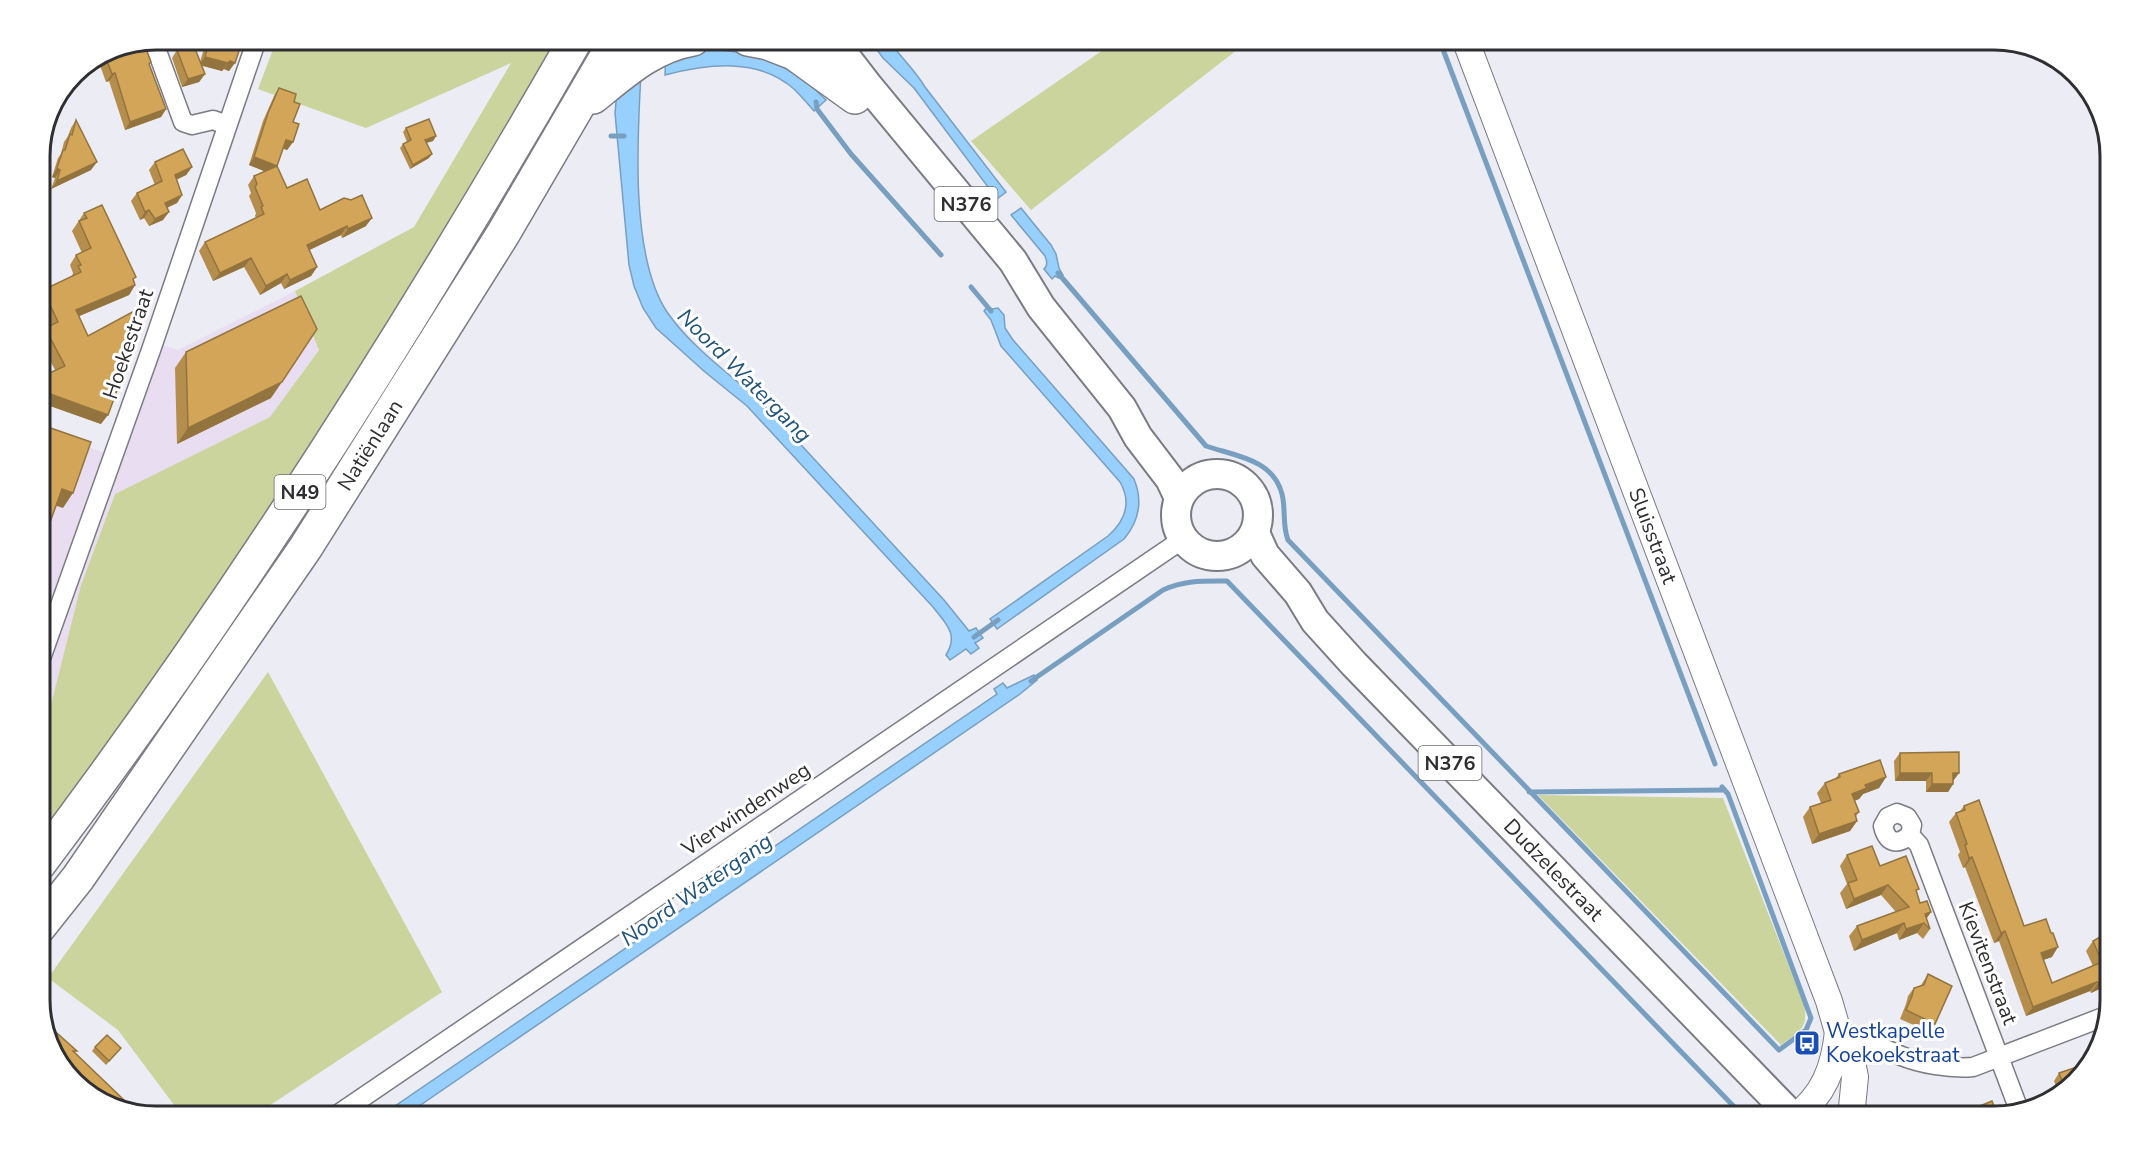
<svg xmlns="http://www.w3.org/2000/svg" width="2149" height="1156" font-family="'Nunito Sans',sans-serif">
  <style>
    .industrial { fill: #e9ddf2 }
    .green { fill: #cad49c }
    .water { fill: #97cffd; stroke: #789fc0; stroke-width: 1.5 }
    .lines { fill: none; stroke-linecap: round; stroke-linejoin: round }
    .stream { stroke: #789fc0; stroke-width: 5 }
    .street-casing { stroke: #7b7c83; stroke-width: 21 }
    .secondary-casing { stroke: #7b7c83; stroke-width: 28 }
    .primary-casing { stroke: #7b7c83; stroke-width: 32 }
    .highway-casing { stroke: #7b7c83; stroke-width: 36 }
    .street { stroke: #fff; stroke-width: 18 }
    .secondary { stroke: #fff; stroke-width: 26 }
    .primary { stroke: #fff; stroke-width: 28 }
    .highway { stroke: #fff; stroke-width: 33 }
    .wall { fill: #b58e4d }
    .shaded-wall { fill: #93743e }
    .building { fill: #d2a559; stroke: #93743e; stroke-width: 1.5 }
    .labels { text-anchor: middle; stroke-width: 6; stroke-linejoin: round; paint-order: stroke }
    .shield { fill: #fff; stroke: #6d6d70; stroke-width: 1.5 }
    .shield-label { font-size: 20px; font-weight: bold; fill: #2f2f32 }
    .street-label { font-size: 21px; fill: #2f2f32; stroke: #fff }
    .transit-label { font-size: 21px; fill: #164399; stroke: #fff; text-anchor: start }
    .water-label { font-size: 22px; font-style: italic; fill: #21547a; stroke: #fff }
    .rim { fill: none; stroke: #2f2f32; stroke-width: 3 }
  </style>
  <rect width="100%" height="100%" fill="#ebecf4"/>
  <polygon class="industrial" points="295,291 319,350 270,417 115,494 81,585 46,732 39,727 39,429 118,458 158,344 178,350"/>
  <g class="green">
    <polygon points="277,39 557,39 457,210 257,529 162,666 39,837 39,753 81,585 115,494 270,417 319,350 295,291 414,227 511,63 366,128 258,89"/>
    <polygon points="1119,39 1251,39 1031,210 971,141"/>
    <polygon points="268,672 442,992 252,1117 183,1117 118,1030 48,978"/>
    <path d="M1538 795 1723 798 1804 1005C1809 1029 1798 1032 1781 1045Z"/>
  </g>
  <g class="water">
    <path d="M622 39H643C639 112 626 250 667 312 694 351 735 377 768 409L944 600 969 631 976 628 983 638 975 643 979 648 971 654 966 649 950 660 946 655C959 634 946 624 933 607L747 406 705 372 656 328 643 308 634 286 629 265 615 113Z"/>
    <path d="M666 39H717L721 50C763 54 797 69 826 100L814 111C808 104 802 97 795 90 759 57 708 64 665 75Z"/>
    <path d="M869 39H887C899 55 915 70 925 87L1006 192 997 199 914 88 883 58Z"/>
    <path d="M1021 208 1051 245 1056 254 1059 268 1063 275 1059 278 1055 276 1052 279 1044 269C1048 265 1047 261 1045 256L1011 215Z"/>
    <path d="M988 306 992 309 998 308 1004 315 1005 328 1013 340 1134 479C1143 501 1140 520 1124 539L997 629 990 619 1108 536C1125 521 1132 503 1120 482L1001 346 991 320 984 311Z"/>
    <polygon points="1034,675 1037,680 1020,694 403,1117 379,1117 997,694 994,689 1003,683 1007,688"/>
  </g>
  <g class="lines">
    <g class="stream">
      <polyline points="1439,39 1715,764"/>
      <polyline points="528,46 532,39"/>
      <polyline points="816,102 817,109 851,154 941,255"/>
      <polyline points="611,136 624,136"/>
      <path d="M1058 273 1206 446C1235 456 1273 459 1282 494 1286 509 1282 525 1288 540L1779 1050 1806 1030 1811 1018 1728 794 1722 787"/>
      <polyline points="971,287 991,311"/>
      <polyline points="974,637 998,620"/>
      <path d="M1031 681 1163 590C1185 580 1204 581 1227 581L1744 1117"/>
      <polyline points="1529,792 1723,790"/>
    </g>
    <g class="street-casing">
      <g id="street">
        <polyline points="153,40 183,122 192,125 213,120 227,125"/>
        <polyline points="39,664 151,350 257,39"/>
        <path d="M1910 835C1897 846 1887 843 1883 826L1888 817 1897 813 1907 817 1912 825 1910 835 1919 845 2019 1110"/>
        <path d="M1838 1032C1862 1036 1878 1046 1899 1055 1920 1064 1951 1069 1973 1067L2106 1016"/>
        <polyline points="334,1117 1183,539"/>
      </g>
    </g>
    <g class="secondary-casing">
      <g id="secondary">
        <path id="s1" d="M1465 39 1829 1001 1838 1032 1851 1057 1855 1077 1851 1117"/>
        <path d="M1795 1117C1824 1095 1834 1068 1838 1032"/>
      </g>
    </g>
    <g class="primary-casing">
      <g id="primary">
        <polyline points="806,39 835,74"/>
        <polyline points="832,39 869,87 1013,261 1041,307 1122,408 1138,437 1170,479 1179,498"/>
        <circle cx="1217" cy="515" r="41"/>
        <path id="s2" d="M1255 533 1265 555 1298 593 1315 621 1354 664 1793 1117"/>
      </g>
    </g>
    <g class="highway-casing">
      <g id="highway">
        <polyline points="748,39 768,43 794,53 855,97"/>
        <path d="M593 97C624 72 652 46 693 39"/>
        <path d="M39 864C237 602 413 323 576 39"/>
        <path id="s3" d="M39 927 78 878 306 547 503 234 607 56 619 39"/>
      </g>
    </g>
    <use href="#street" class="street"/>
    <use href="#secondary" class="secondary"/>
    <use href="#primary" class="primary"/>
    <use href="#highway" class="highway"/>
  </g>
  <g class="wall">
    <polygon points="209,39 243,39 229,71 224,69 222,71 201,65 205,74 199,82 182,87 172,58 177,50 200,62 205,45"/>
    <polygon points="147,41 144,44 149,64 166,109 161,117 125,130 109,81 106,82 97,57 111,48"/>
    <polygon points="279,88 294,102 293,142 287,150 283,148 277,166 287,188 320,210 366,226 342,238 341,235 309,250 317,267 311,276 284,289 281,283 260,295 244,267 213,281 199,251 205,242 256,218 255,216 256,213 249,196 251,193 248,185 254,176 265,171 249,165 263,121 274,96"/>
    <polygon points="76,120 91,170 51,189 55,178 52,177 58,158 61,154 64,142 68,136 71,128"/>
    <polygon points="406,128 436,136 433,141 426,143 429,158 410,169 400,148 403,144 407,142 403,132"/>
    <polygon points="155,162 192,167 186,175 176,180 182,195 177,203 167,208 163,220 149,226 144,218 140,220 131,201 137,193 155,185 149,170"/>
    <polygon points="84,213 134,280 135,285 129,295 79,316 101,424 39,402 39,378 55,370 39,339 39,337 45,328 49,327 39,307 39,295 43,290 72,276 73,273 70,265 76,255 82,253 72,231"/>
    <polygon points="186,352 271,398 177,444 175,368"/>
    <polygon points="1900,753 1959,773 1953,781 1953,784 1948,792 1926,792 1926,781 1895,781 1894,761"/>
    <polygon points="1839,774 1886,777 1879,788 1863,794 1859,799 1854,801 1859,812 1856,816 1857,821 1850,831 1812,844 1803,817 1810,807 1821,803 1817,793 1825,783 1835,779"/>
    <polygon points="1964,806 2024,926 2052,957 2043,960 2052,983 2093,966 2086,951 2093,941 2110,931 2110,984 2091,993 2090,991 2026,1016 1999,941 1994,943 1965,867 1963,868 1958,855 1960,852 1949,822 1956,813 1960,811"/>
    <polygon points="1847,855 1880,866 1917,892 1920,903 1931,912 1926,919 1930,929 1923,939 1917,933 1899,940 1897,933 1854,951 1849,936 1857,926 1896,912 1881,895 1846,909 1840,893 1847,884 1840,866"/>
    <polygon points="1928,974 1935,1024 1929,1032 1900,1019 1906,1004 1908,996 1914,988 1921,985"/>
    <polygon points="95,1047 118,1052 106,1065 92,1051"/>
    <polygon points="2081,1070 2059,1094 2054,1081 2059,1073"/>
  </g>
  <g class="shaded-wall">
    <polygon points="205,57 228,63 222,71 199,65"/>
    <polygon points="230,61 235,63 229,71 224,69"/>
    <polygon points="115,73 109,81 106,82 112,74"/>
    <polygon points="205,74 199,82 182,87 188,79"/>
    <polygon points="166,109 161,117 125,130 130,122"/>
    <polygon points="436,136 433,141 422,144 425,140"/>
    <polygon points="286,140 293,142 287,150 281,148"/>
    <polygon points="432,154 429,158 410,169 413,165"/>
    <polygon points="254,157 277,166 271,174 249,165"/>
    <polygon points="97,162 91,170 51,189 57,181"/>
    <polygon points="192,167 186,175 169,183 175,175"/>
    <polygon points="57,168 60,170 55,178 52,177"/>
    <polygon points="182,195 177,203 159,211 165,203"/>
    <polygon points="149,210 144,218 140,220 145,212"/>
    <polygon points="169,212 163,220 149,226 155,219"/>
    <polygon points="372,218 366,226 342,238 348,229"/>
    <polygon points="347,226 341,235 301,254 307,245"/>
    <polygon points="251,258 244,267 213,281 220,273"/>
    <polygon points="317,267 311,276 284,289 290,280"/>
    <polygon points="287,274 281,283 260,295 266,286"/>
    <polygon points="135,285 129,295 70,320 76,310"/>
    <polygon points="282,382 271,398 177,444 188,428"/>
    <polygon points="42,391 108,415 101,424 39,402 39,395"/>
    <polygon points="62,489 73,493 63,508 51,504"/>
    <polygon points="1900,773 1932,773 1926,781 1895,781"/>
    <polygon points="1953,773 1959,773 1953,781"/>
    <polygon points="1886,777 1879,788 1863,794 1859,799 1845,804 1852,794 1865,785"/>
    <polygon points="1932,784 1953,784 1948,792 1926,792"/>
    <polygon points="1857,821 1850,831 1812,844 1819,834"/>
    <polygon points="1972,857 1965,867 1963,868 1969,858"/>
    <polygon points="1888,885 1881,895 1846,909 1854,899"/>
    <polygon points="1931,912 1924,922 1925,914"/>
    <polygon points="1904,923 1897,933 1854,951 1862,940"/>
    <polygon points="1924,923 1917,933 1899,940 1906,929"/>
    <polygon points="2005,931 1999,941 1994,943 2001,933"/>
    <polygon points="2058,947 2052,957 2034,963 2041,953"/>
    <polygon points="2110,978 2110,984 2091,993 2098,983"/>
    <polygon points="2097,982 2090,991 2026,1016 2033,1007"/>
  </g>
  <g class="building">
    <polygon points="210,39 243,39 235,63 230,61 228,63 205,57"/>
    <polygon points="143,41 151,62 149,64 166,109 130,122 115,73 112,74 104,53 111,48"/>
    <polygon points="194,46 205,74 188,79 177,50"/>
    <polygon points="279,88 296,94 294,102 300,104 293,122 299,124 293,142 286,140 277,166 254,157 268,113"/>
    <polygon points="429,119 436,136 425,140 432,154 413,165 403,144 411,140 406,128"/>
    <polygon points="76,120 97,162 57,181 60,170 57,168 63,150 65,150 70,134 72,135"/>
    <polygon points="183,149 192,167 175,175 182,195 165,203 169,212 155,219 149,210 145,212 137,193 162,181 155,162"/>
    <polygon points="277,166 287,188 307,179 320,210 344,198 351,200 362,195 372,218 348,229 347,226 307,245 317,267 290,280 287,274 266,286 251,258 220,273 205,242 264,214 261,207 263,206 255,187 257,184 254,176"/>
    <polygon points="102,205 136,277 133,279 135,285 76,310 88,336 149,303 108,415 42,391 39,385 39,378 65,366 45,328 58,322 43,290 81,272 78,266 81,265 76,255 91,248 79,221 87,218 84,213"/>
    <polygon points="301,296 317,329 282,382 188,428 186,352"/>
    <polygon points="39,424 91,442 73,493 62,489 39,553"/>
    <polygon points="39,557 49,560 39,589"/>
    <polygon points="1959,752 1959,773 1953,773 1953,784 1932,784 1932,773 1900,773 1900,753"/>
    <polygon points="1880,760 1886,777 1865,785 1867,788 1852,794 1859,812 1855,814 1857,821 1819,834 1810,807 1831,800 1825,783 1840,777 1839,774"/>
    <polygon points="1979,800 2024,926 2046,919 2051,933 2053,933 2058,947 2041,953 2052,983 2102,962 2093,941 2110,931 2110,978 2098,983 2097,982 2033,1007 2005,931 2001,933 1972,857 1969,858 1965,845 1967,844 1956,813 1965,810 1964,806"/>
    <polygon points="1872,846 1880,866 1906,856 1919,889 1916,890 1920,903 1927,901 1931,912 1925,914 1930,929 1924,923 1906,929 1904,923 1862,940 1857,926 1909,907 1888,885 1854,899 1848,883 1857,880 1847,855"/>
    <polygon points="1928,974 1952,986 1935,1024 1906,1010 1912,996 1914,988 1924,985"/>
    <polygon points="49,1026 77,1051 73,1051 125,1101 118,1108 104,1105 58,1065 46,1029"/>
    <polygon points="107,1035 121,1048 109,1061 95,1047"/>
    <polygon points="2080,1066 2081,1070 2065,1088 2059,1073"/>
    <polygon points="1992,1101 1998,1116 1994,1117 1965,1117 1963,1113"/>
  </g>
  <defs>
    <g id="bus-square" transform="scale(1.35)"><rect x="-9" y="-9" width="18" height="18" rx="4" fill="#1a4fb4" stroke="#fff"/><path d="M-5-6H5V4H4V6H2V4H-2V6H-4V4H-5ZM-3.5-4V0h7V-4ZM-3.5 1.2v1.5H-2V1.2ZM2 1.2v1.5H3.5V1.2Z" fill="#fff"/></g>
  </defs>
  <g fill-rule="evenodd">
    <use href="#bus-square" x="1807" y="1043"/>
  </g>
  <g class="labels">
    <g class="shield">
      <rect x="934.5" y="187" width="63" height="34" rx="4.5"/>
      <rect x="274.5" y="475" width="51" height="34" rx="4.5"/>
      <rect x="1418.5" y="746" width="63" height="34" rx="4.5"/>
    </g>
    <g class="shield-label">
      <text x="966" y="211">N376</text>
      <text x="300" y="499">N49</text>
      <text x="1450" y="770">N376</text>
    </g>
    <g class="street-label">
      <text transform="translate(128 344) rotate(-71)" y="7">Hoekestraat</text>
      <text dy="7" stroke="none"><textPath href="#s3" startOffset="585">Natiënlaan</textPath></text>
      <text dy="7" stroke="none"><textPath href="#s1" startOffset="531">Sluisstraat</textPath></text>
      <text transform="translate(746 809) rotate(-34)" y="7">Vierwindenweg</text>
      <text dy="7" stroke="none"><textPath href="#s2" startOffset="452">Dudzelestraat</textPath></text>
      <text transform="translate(1988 963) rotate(69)" y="7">Kievitenstraat</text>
    </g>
    <g class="transit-label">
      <text x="1826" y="1038">Westkapelle<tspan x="1826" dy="24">Koekoekstraat</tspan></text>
    </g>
    <g class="water-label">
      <text transform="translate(745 375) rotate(45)" y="8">Noord Watergang</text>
      <text transform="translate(696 889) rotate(-35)" y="8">Noord Watergang</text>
    </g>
  </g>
  <path d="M0 0H2149V1156H0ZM156 50H1994A106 106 0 0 1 2100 156V1000A106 106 0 0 1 1994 1106H156A106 106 0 0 1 50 1000V156A106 106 0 0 1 156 50Z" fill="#fff" fill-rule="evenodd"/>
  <path class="rim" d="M156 50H1994A106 106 0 0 1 2100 156V1000A106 106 0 0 1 1994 1106H156A106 106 0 0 1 50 1000V156A106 106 0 0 1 156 50Z"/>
</svg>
